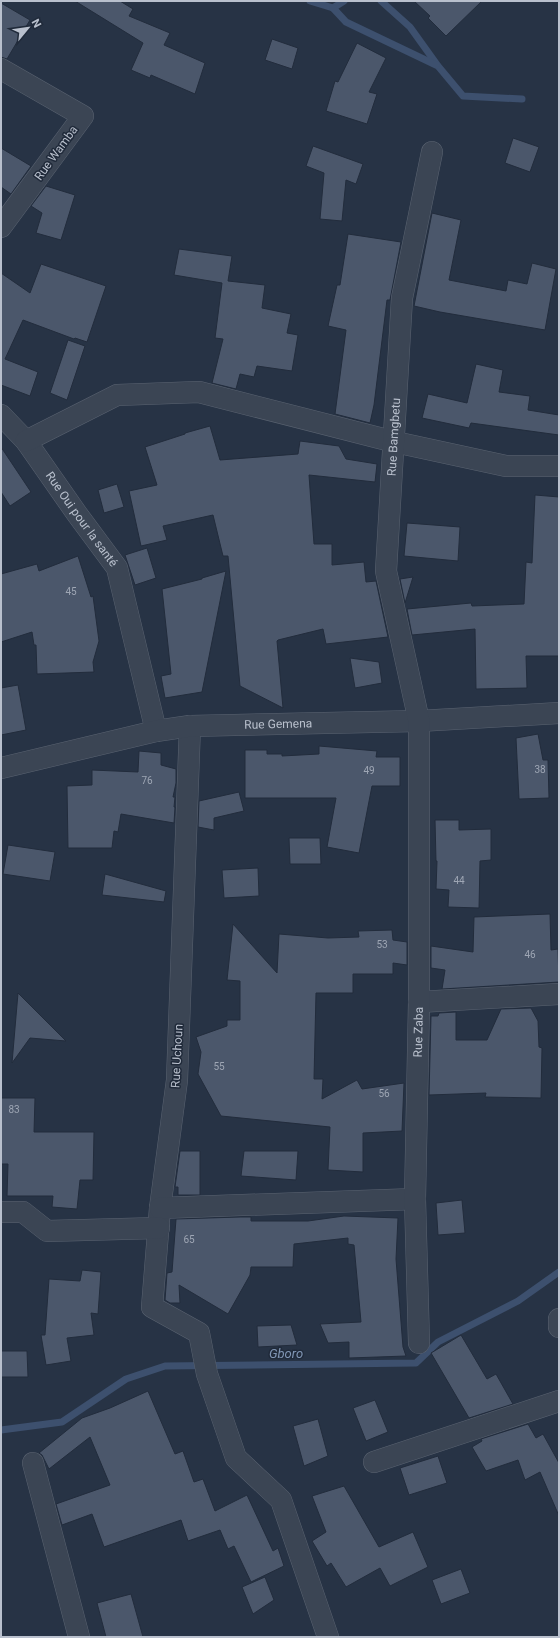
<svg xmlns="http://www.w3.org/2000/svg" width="560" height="1638" font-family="Roboto,sans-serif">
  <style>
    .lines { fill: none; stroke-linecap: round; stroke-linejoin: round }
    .stream { stroke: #3d506e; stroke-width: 7 }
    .building { fill: #4b576b; stroke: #222c3c }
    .minor-casing { stroke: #5a6371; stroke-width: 22 }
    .minor { stroke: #3b4554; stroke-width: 21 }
    .labels { text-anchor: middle; stroke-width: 3; stroke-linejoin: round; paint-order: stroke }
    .number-label { font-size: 10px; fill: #9ea6b4 }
    .street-label { font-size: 12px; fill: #b9c0cd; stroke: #202a3a }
    .water-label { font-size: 13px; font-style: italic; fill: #8096b5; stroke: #202a3a }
  </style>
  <rect width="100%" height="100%" fill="#273345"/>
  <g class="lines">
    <g class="stream">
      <polyline points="310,1 333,8 344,1"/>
      <polyline points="381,1 410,27 438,66 463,96 522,99"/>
      <polyline points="333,8 346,22 436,65"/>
      <polyline points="1,1430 62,1422 126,1379 165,1366 416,1363 438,1342 518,1301 559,1272"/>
    </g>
  </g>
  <g class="building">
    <polygon points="75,1 120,1 133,9 129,16 170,33 164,45 205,63 195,94 151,75 150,78 131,70 143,43"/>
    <polygon points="414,1 482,1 446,36 428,18 430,16"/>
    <polygon points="1,3 30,20 7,59 1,57"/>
    <polygon points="272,39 298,48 292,69 265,60"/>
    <polygon points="357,43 386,58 369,92 377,94 367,124 326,111 335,81 338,82"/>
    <polygon points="513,138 539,147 530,172 505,163"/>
    <polygon points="313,146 363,164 356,184 346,180 342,221 320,219 324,173 306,166"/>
    <polygon points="1,148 31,166 11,194 1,187"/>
    <polygon points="46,186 75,195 61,240 36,233 42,213 31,206"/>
    <polygon points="432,213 461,220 449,280 506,291 508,280 527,284 532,263 556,269 545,330 440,312 414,306"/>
    <polygon points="348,234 401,242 390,300 387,300 374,405 370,423 335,414 346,330 328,326 337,285 340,285"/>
    <polygon points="179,249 232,256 228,281 265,285 262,308 291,314 287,333 298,335 292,371 257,366 254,377 240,374 236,389 212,383 223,339 215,338 222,283 174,275"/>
    <polygon points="41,264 106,286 87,342 75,338 74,339 23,320 5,359 38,372 30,396 1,385 1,273 30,293"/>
    <polygon points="68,340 85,346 67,400 50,393"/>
    <polygon points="476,364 503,370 499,392 530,396 528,410 559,415 559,435 471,423 469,428 422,418 428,394 467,403"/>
    <polygon points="210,426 220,460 298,454 300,441 339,446 346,459 377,464 375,482 309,475 314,544 332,544 332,565 364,562 366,582 376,581 388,637 326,644 323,629 278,640 277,641 283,708 240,686 228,556 223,556 213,515 163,526 167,540 141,546 129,491 157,485 145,447 185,434 185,433"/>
    <polygon points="1,447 31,492 10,506 1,492"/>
    <polygon points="117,484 124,507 104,513 98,490"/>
    <polygon points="535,495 559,497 559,656 526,656 527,688 476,689 475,629 412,635 407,609 471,603 472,606 524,604 526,562 532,563"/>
    <polygon points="407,523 460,527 458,561 404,556"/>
    <polygon points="147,548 156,578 135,585 125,555"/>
    <polygon points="78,556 91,597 93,596 99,641 93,662 94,672 37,674 36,645 34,645 32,632 1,642 1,574 37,564 39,571"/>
    <polygon points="226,571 202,692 165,698 161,676 171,674 162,589 202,579 202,578"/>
    <polygon points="413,577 405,603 400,579"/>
    <polygon points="350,658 379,662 382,683 355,688"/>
    <polygon points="18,685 26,730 1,735 1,688"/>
    <polygon points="538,734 543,760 548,760 549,798 519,799 516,738"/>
    <polygon points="319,746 377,751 376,757 400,757 400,786 372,786 359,853 327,847 336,798 245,798 245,750 267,750 267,754 282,754 282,756 319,754"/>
    <polygon points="139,751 161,753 161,765 176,769 176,783 173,797 175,797 174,807 175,807 174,823 121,814 118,832 114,831 112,848 68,848 67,786 92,785 92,770 138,772"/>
    <polygon points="239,792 244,811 214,818 214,830 198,827 199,801"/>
    <polygon points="435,820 459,820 459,830 491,829 491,860 480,861 479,908 448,907 449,890 436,889 437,861 436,861"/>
    <polygon points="289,838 320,838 321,864 290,864"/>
    <polygon points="8,845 55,852 50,881 3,874"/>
    <polygon points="258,868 259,896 224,898 222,870"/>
    <polygon points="105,874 166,891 164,902 102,895"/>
    <polygon points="550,914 551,950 558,949 559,982 442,989 445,970 431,968 431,946 473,952 474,917"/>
    <polygon points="233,924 277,973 279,934 328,938 359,937 358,931 392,930 393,940 407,942 407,965 393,963 393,974 353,974 353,993 316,993 314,1079 323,1079 322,1099 357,1080 362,1089 404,1083 402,1131 363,1133 363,1172 328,1170 330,1127 221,1116 198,1074 201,1052 196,1037 227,1026 227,1020 240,1020 240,981 227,980"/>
    <polygon points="18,993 66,1041 30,1038 12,1063"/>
    <polygon points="531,1008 538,1021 539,1047 542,1048 541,1098 485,1097 486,1093 429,1095 431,1016 438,1016 439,1013 456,1012 456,1040 487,1040 501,1009"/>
    <polygon points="1,1098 35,1098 34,1132 94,1132 93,1180 80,1180 77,1209 52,1207 53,1196 7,1196 8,1164 1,1164"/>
    <polygon points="180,1151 200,1151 200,1195 178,1195 178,1187 175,1187"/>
    <polygon points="244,1151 298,1151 296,1180 241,1176"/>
    <polygon points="462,1200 465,1233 438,1235 436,1203"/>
    <polygon points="344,1216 398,1218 396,1259 403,1347 406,1356 349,1358 349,1342 328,1343 320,1324 361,1322 354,1245 348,1244 348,1238 294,1244 293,1267 251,1267 250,1275 228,1314 179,1285 180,1303 170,1303 165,1300 167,1273 172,1272 176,1219 240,1217 251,1217 251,1221 308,1221"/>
    <polygon points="82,1270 101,1272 98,1314 91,1313 94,1335 67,1338 71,1361 46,1365 41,1335 45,1335 49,1279 80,1281"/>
    <polygon points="291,1325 297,1345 258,1347 257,1326"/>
    <polygon points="461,1335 487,1379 496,1374 513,1404 469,1418 431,1353"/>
    <polygon points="1,1351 27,1351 28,1377 1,1377"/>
    <polygon points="148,1391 175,1454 183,1451 194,1482 203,1479 215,1511 247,1495 273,1551 278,1548 284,1566 251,1582 234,1546 228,1549 220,1530 188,1541 181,1520 104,1547 92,1514 62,1525 56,1504 110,1485 90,1437 49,1469 42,1455 39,1453 82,1418 110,1408"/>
    <polygon points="375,1400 388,1432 366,1441 353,1408"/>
    <polygon points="318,1419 328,1456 304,1466 293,1426"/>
    <polygon points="528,1424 536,1438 543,1434 559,1463 559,1516 540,1472 525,1480 518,1460 486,1471 472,1447 482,1441 481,1439"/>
    <polygon points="438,1456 447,1483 409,1495 400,1468"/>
    <polygon points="344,1486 379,1547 413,1532 428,1567 390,1586 380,1568 346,1587 331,1563 327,1566 312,1541 326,1532 312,1496"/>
    <polygon points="461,1569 470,1593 441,1604 432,1580"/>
    <polygon points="265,1577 274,1600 253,1614 242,1587"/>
    <polygon points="131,1594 143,1637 106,1637 97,1603"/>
  </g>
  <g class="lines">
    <g class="minor-casing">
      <g id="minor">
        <polyline points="1,69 83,116 1,227"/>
        <path id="s1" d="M1 415 26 441 77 514 117 568 156 731"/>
        <polyline points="26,441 117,395 199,392 395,442 506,466 559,466"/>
        <polyline points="190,726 177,1080 160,1208 152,1307 199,1333 207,1374 236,1458 281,1500 328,1637"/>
        <path id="s2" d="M1 768 156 731 190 726 419 721 559 713"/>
        <polyline points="419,1002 559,994"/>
        <polyline points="160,1208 415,1199"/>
        <polyline points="1,1212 23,1212 47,1231 159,1228"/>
        <polyline points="559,1319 559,1327"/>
        <path id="s3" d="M419 1343 415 1199 419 1002V721L386 571 402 298 432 152"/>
        <polyline points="374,1462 559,1401"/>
        <polyline points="33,1463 79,1637"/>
      </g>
    </g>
    <use href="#minor" class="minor"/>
  </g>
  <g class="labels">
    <g class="number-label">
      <text x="71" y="595">45</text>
      <text x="540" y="773">38</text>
      <text x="369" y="774">49</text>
      <text x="147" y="784">76</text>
      <text x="459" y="884">44</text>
      <text x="382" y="948">53</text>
      <text x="530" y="958">46</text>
      <text x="219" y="1070">55</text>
      <text x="384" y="1097">56</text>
      <text x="14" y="1113">83</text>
      <text x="189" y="1243">65</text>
    </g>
    <g class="street-label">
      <text transform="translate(56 153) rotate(-54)" y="4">Rue Wamba</text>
      <text dy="4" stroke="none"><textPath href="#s3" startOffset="910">Rue Bamgbetu</textPath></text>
      <text dy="4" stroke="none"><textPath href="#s1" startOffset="132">Rue Oui pour la santé</textPath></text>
      <text dy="4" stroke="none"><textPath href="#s2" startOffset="282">Rue Gemena</textPath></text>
      <text dy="4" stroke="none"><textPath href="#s3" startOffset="311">Rue Zaba</textPath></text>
      <text transform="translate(177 1056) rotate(-87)" y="4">Rue Uchoun</text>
    </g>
    <g class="water-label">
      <text x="286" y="1358">Gboro</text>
    </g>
  </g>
  <rect width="560" height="1638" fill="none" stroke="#b9c0cd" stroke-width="4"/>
  <g transform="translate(28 28) rotate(61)" stroke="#202a3a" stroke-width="3" paint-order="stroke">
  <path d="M0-3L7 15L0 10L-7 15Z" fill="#b9c0cd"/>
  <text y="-6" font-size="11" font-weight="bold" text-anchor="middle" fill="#b9c0cd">N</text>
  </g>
</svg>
